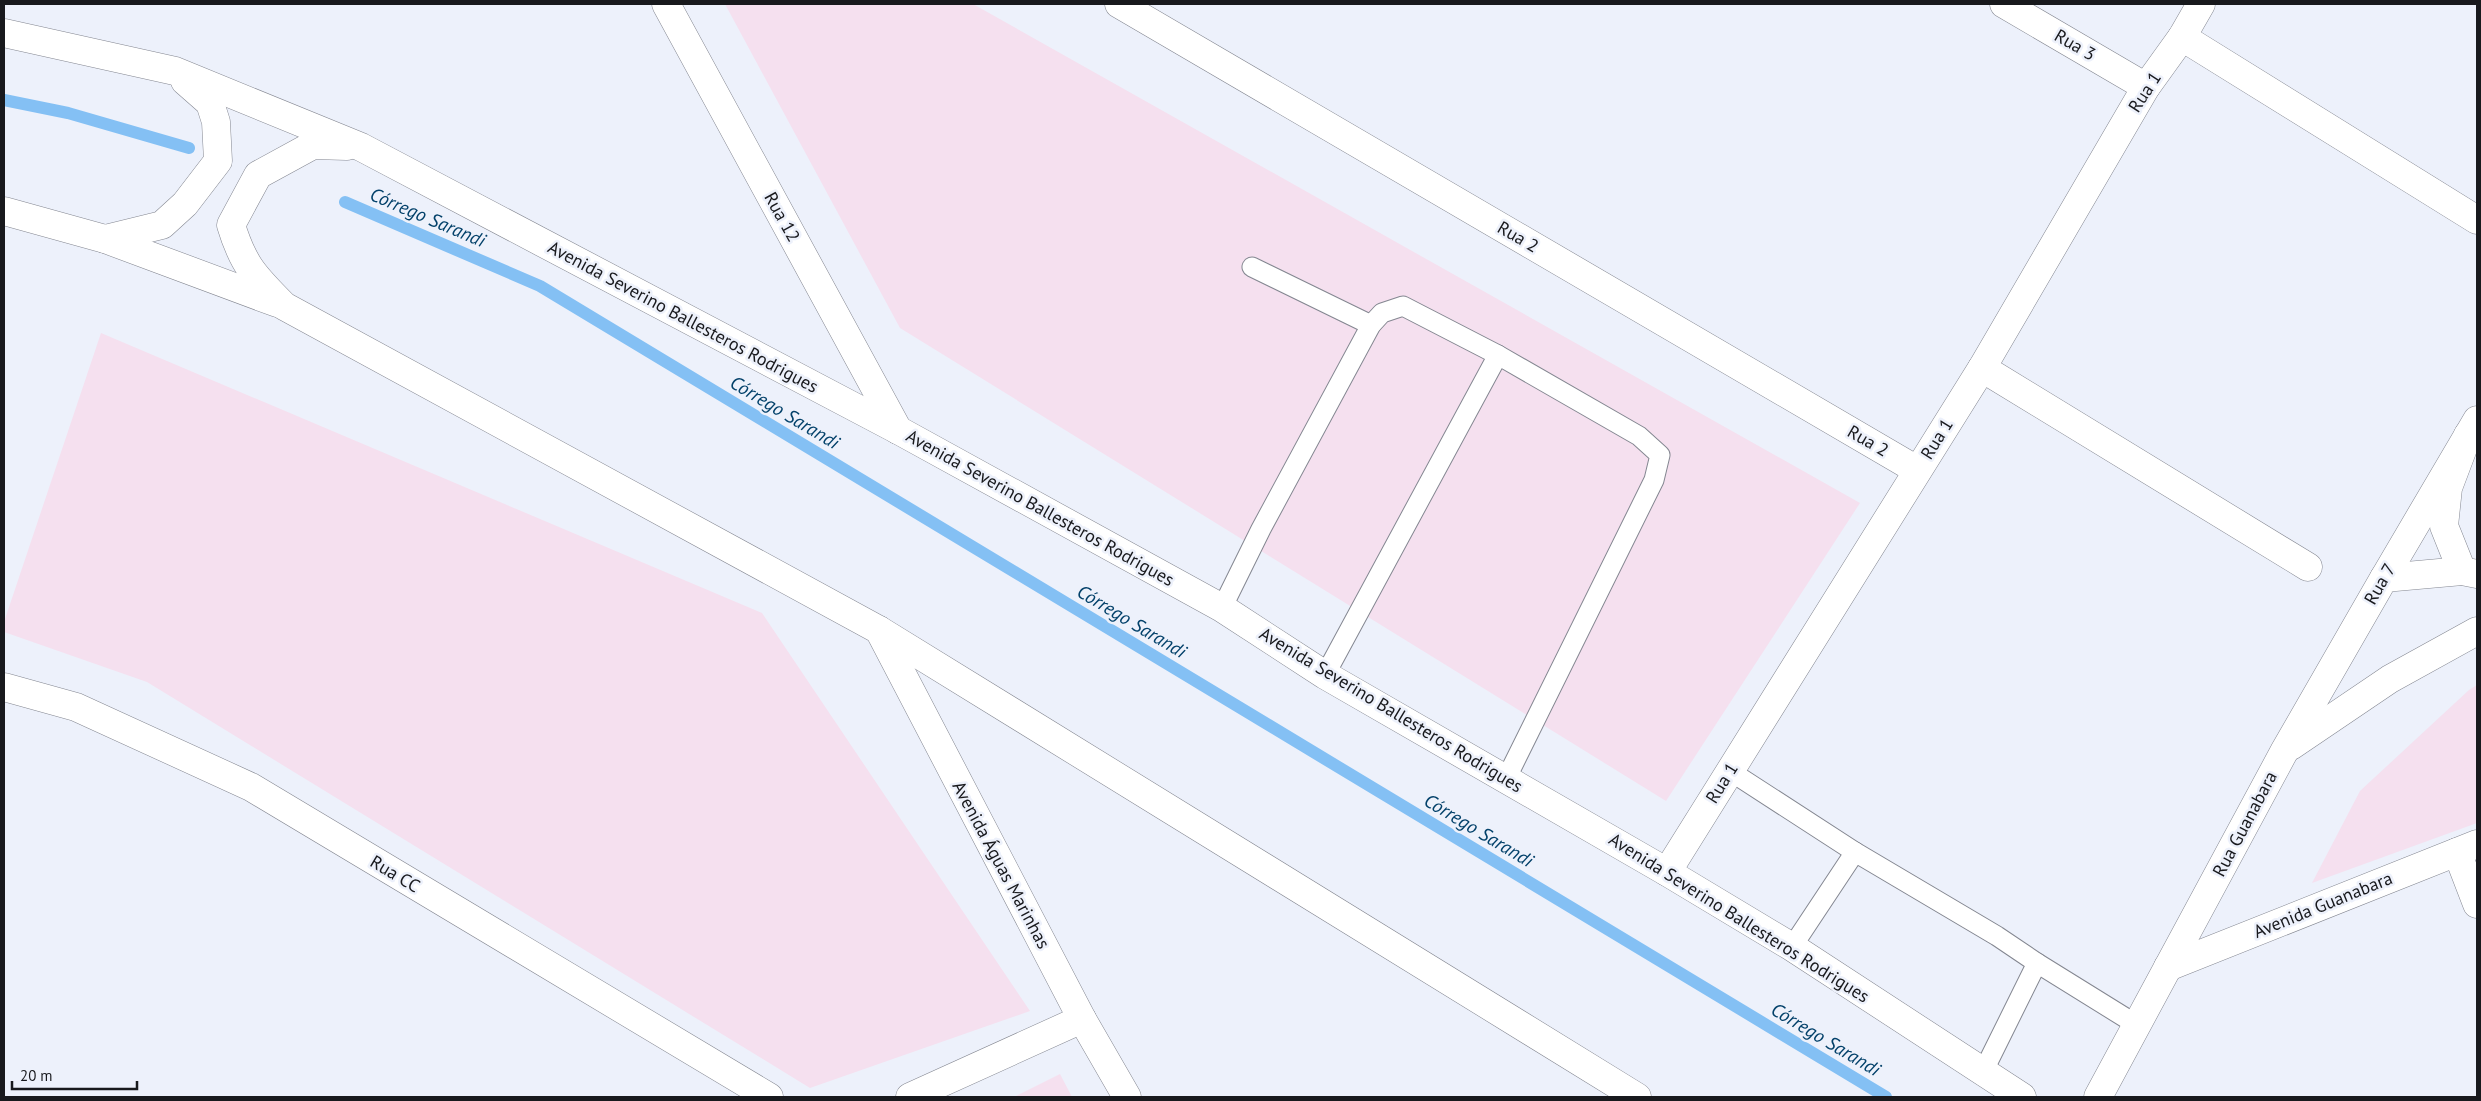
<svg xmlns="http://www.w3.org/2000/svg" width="2481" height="1101" font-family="'PT Sans',sans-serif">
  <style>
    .industrial { fill: #f5e0ef }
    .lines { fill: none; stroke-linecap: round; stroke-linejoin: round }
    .stream { stroke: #84c0f4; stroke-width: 12 }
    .lane-casing { stroke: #848791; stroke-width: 21 }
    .street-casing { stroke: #848791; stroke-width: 29 }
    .secondary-casing { stroke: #848791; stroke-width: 29 }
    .primary-casing { stroke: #848791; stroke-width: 29 }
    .lane { stroke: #fff; stroke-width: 19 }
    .street { stroke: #fff; stroke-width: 28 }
    .secondary { stroke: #fff; stroke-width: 28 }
    .primary { stroke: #fff; stroke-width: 28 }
    .labels { text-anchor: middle; stroke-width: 5; stroke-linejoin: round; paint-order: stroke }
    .street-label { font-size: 18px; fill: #18191d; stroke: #edf1fb }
    .water-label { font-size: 19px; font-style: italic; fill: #03416a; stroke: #edf1fb }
  </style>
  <rect width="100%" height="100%" fill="#edf1fb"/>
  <g class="industrial">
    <polygon points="725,4 973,4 1860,503 1666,801 900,328"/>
    <polygon points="101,333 762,613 1030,1011 810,1088 147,682 4,632 4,622"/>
    <polygon points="2477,685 2477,823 2312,883 2360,791 2469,690"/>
    <polygon points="1060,1074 1072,1097 1014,1097"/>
  </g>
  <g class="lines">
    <g class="stream">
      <polyline points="4,100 68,113 189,148"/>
      <polyline points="345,202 540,286 1886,1097"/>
    </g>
    <g class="lane-casing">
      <g id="lane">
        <polyline points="1252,267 1371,325"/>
        <polyline points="1222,608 1261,529 1371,325 1382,313 1403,306 1498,355"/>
        <polyline points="1325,675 1498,355 1639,436 1660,455 1654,480 1506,779"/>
        <polyline points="1730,771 1855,852"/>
        <polyline points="1792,947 1855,852 1997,936 2037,963 1983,1072"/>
        <polyline points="2037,963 2137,1025"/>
      </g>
    </g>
    <g class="street-casing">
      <g id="street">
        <polyline points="666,4 898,430"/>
        <polyline points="1119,4 1917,470"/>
        <polyline points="2004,4 2146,87"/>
        <polyline points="2182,37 2477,220"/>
        <polyline points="1982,368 2308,567"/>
        <polyline points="2384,578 2477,420"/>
        <polyline points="879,630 1082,1019 1127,1097"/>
        <polyline points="4,687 76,707 251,787 769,1097"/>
        <polyline points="2457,852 2477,904"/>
        <polyline points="1667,872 1982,368 2146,87 2182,37 2201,4"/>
        <polyline points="2168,967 2477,844"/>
        <polyline points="910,1097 1082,1019"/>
      </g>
    </g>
    <g class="secondary-casing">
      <g id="secondary">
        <polyline points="2462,571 2444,526 2448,488 2468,435"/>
        <polyline points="2291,746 2390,679 2477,631"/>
        <polyline points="2098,1097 2285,750 2384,578 2462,571 2477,574"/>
      </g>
    </g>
    <g class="primary-casing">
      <g id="primary">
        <polyline points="4,33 175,71 361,147 898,430 1222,608 1325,675 1667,872 1792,947 2022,1097"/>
        <path d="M347 146 313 145 258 175 231 225C243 265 255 277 284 306L879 630 1637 1097"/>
        <polyline points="4,211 105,239 277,303"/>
        <polyline points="105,239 162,225 185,204 218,161 216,122 210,103 185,81"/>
      </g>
    </g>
    <use href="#lane" class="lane"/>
    <use href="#street" class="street"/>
    <use href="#secondary" class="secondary"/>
    <use href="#primary" class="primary"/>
  </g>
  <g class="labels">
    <g class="street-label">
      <text transform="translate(2075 45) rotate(30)" y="6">Rua 3</text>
      <text transform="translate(2145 92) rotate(-57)" y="6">Rua 1</text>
      <text transform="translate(782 217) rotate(61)" y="6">Rua 12</text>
      <text transform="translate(1518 237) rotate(30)" y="6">Rua 2</text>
      <text transform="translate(683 317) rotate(28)" y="6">Avenida Severino Ballesteros Rodrigues</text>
      <text transform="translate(1937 439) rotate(-58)" y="6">Rua 1</text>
      <text transform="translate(1868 441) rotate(30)" y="6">Rua 2</text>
      <text transform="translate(1040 508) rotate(29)" y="6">Avenida Severino Ballesteros Rodrigues</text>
      <text transform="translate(2380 584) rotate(-60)" y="6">Rua 7</text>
      <text transform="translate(1391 710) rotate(31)" y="6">Avenida Severino Ballesteros Rodrigues</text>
      <text transform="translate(1722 783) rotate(-58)" y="6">Rua 1</text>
      <text transform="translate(2245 824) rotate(-62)" y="6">Rua Guanabara</text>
      <text transform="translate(1001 865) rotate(62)" y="6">Avenida Águas Marinhas</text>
      <text transform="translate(395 874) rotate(31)" y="6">Rua CC</text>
      <text transform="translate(2323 905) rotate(-22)" y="6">Avenida Guanabara</text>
      <text transform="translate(1739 918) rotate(32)" y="6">Avenida Severino Ballesteros Rodrigues</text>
    </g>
    <g class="water-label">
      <text transform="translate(428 217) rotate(23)" y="7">Córrego Sarandi</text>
      <text transform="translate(785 412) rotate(31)" y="7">Córrego Sarandi</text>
      <text transform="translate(1132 621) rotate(31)" y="7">Córrego Sarandi</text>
      <text transform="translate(1479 830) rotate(31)" y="7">Córrego Sarandi</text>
      <text transform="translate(1826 1039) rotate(31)" y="7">Córrego Sarandi</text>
    </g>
  </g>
  <rect width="2481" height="1101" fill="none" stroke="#18191d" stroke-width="10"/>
  <path d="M12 1081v8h125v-8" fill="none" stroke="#18191d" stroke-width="2.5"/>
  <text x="20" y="1081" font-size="15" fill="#18191d" stroke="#edf1fb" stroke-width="4" paint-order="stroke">20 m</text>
</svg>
